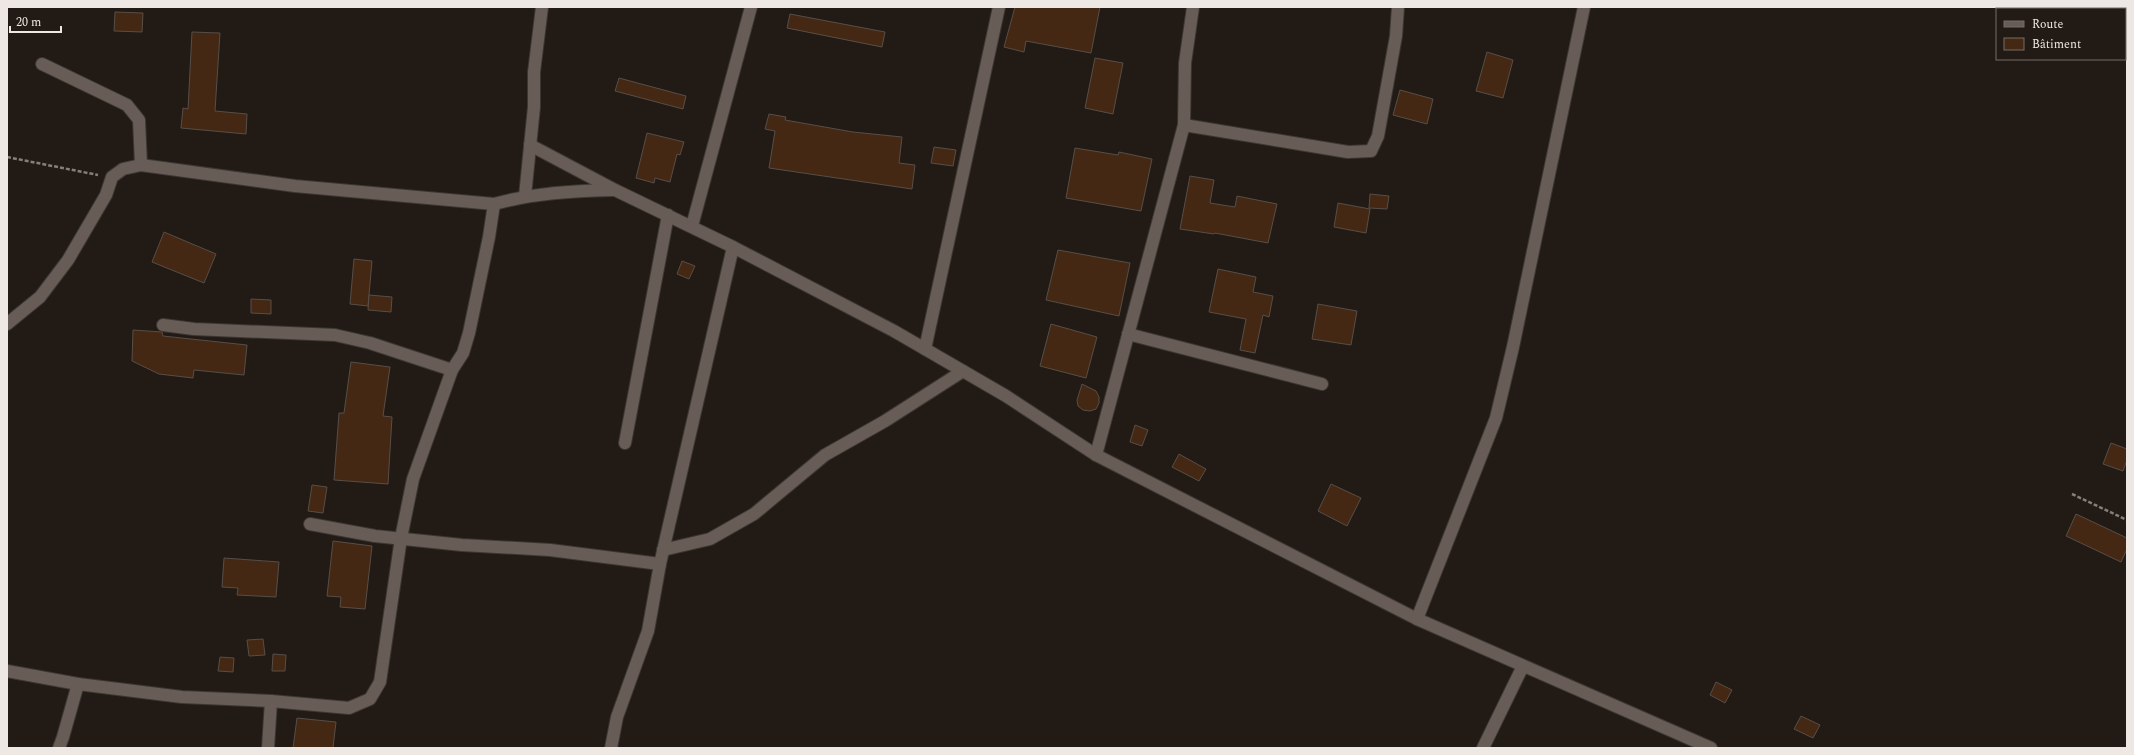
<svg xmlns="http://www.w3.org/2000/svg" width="2134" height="755" font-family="Spectral,serif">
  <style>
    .building { fill: #452813; stroke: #574e48 }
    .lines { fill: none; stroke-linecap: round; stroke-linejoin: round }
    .minor-casing { stroke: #3d3734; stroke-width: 14 }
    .path { stroke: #857e79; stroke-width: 2.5; stroke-dasharray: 4 2; stroke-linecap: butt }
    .minor { stroke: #675d56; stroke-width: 12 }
  </style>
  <rect width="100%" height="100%" fill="#221a14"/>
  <g class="building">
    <polygon points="1015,7 1100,7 1091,53 1026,41 1024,52 1004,47"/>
    <polygon points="115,12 143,13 142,32 114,31"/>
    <polygon points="790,14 885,32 882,47 787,28"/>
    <polygon points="192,32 220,33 215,111 247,114 246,134 181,128 183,108 188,109"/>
    <polygon points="1487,52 1513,60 1503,98 1476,91"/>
    <polygon points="1095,58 1123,63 1113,114 1085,108"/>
    <polygon points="619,78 686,96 683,109 615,91"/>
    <polygon points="1400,90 1433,99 1427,124 1393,115"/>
    <polygon points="769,114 786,117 785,120 853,132 902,137 899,163 915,165 912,189 769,168 775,131 765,129"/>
    <polygon points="647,133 684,142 680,155 677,154 670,182 655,178 654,183 636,178"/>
    <polygon points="934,147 956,150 953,166 931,163"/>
    <polygon points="1075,148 1118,155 1119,152 1152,159 1141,211 1066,198"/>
    <polygon points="1190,176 1214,180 1210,203 1235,207 1237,196 1277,204 1268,243 1215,233 1214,234 1180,229"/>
    <polygon points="1370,194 1389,196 1387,209 1369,208"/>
    <polygon points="1338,203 1370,209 1366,233 1334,227"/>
    <polygon points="164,232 216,254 204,283 152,262"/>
    <polygon points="1058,250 1130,263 1119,316 1046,300"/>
    <polygon points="354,259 372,261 368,306 350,304"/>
    <polygon points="682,261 695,266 689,279 677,274"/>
    <polygon points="1218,269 1256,277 1253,292 1273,296 1269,317 1263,315 1255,353 1240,350 1246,319 1209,312"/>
    <polygon points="369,295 392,297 391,312 368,310"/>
    <polygon points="251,299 271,300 271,314 251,313"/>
    <polygon points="1318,304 1357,311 1351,345 1312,339"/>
    <polygon points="1051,324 1097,337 1086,378 1040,366"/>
    <polygon points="133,330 162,332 163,336 247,345 244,375 194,370 193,378 159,374 132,361"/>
    <polygon points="351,362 390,367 383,416 392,417 388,484 334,480 339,413 344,413"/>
    <polygon points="1082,384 1096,391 1099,397 1099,403 1096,409 1090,411 1083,410 1078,406 1077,400"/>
    <polygon points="1135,425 1148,430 1142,446 1130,442"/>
    <polygon points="2111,443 2127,449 2127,460 2123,471 2103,464"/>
    <polygon points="1179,454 1206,469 1199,481 1172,467"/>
    <polygon points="1331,484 1361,498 1347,526 1318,511"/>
    <polygon points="312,485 327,487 323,513 308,511"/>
    <polygon points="2076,514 2127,538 2127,549 2121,562 2066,536"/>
    <polygon points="333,541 372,546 365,609 340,607 341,597 327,596"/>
    <polygon points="224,558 279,562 276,597 237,595 238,588 222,587"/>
    <polygon points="263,639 265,655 249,656 247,640"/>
    <polygon points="273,654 286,655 285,671 272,671"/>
    <polygon points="220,657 234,658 233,672 218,671"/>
    <polygon points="1716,682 1732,690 1725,703 1710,695"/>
    <polygon points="1801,716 1820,725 1813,738 1794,729"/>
    <polygon points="297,718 336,722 333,748 293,748"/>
  </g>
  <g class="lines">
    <g class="minor-casing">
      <g id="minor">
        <polyline points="42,64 127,105 139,120 141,165"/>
        <polyline points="1184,125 1185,63 1193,7"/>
        <polyline points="530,145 615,190 733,247 894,331 1006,396 1096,455 1417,619 1711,748"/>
        <polyline points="525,196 534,107 534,72 542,7"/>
        <polyline points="692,226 751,7"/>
        <path d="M7 324 40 297 68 260 106 195 112 177 123 169 141 165 295 186 494 204C534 193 572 191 613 190"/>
        <polyline points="163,325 194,329 335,335 370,343 452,370"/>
        <polyline points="1128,334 1322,384"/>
        <polyline points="925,349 999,7"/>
        <polyline points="625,443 668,215"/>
        <polyline points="1096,455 1184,125 1348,152 1371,151 1378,136 1396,36 1398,7"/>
        <polyline points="310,524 375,536 462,545 550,550 660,564"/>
        <polyline points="663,550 710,539 754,514 825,455 885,421 963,371"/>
        <polyline points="1417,619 1496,418 1513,347 1584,7"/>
        <polyline points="7,671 78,684 182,697 271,701 349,708 370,699 380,682 401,538 413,479 452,370 463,353 469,333 489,237 494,204"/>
        <polyline points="59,748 63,737 78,684"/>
        <polyline points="268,748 271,701"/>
        <polyline points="611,748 617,717 648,631 660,564 733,247"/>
        <polyline points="1483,748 1523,666"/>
      </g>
    </g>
    <g class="path">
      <polyline points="7,157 98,175"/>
      <polyline points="2072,494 2127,520"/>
    </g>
    <use href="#minor" class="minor"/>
  </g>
  <rect width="2134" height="755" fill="none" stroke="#eee8e4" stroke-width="16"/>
  <rect x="1996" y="8" width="130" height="52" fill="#221a14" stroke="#746c67"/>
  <rect x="2004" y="21" width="20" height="6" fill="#675d56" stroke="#746c67"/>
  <text x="2032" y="28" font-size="12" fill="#eee8e4">Route</text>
  <rect x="2004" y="38" width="20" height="12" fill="#452813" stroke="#746c67"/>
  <text x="2032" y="48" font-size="12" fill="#eee8e4">Bâtiment</text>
  <path d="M10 26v6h51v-6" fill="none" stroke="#eee8e4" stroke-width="2"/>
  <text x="16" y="26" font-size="12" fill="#eee8e4" stroke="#221a14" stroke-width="3" paint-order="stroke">20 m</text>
</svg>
